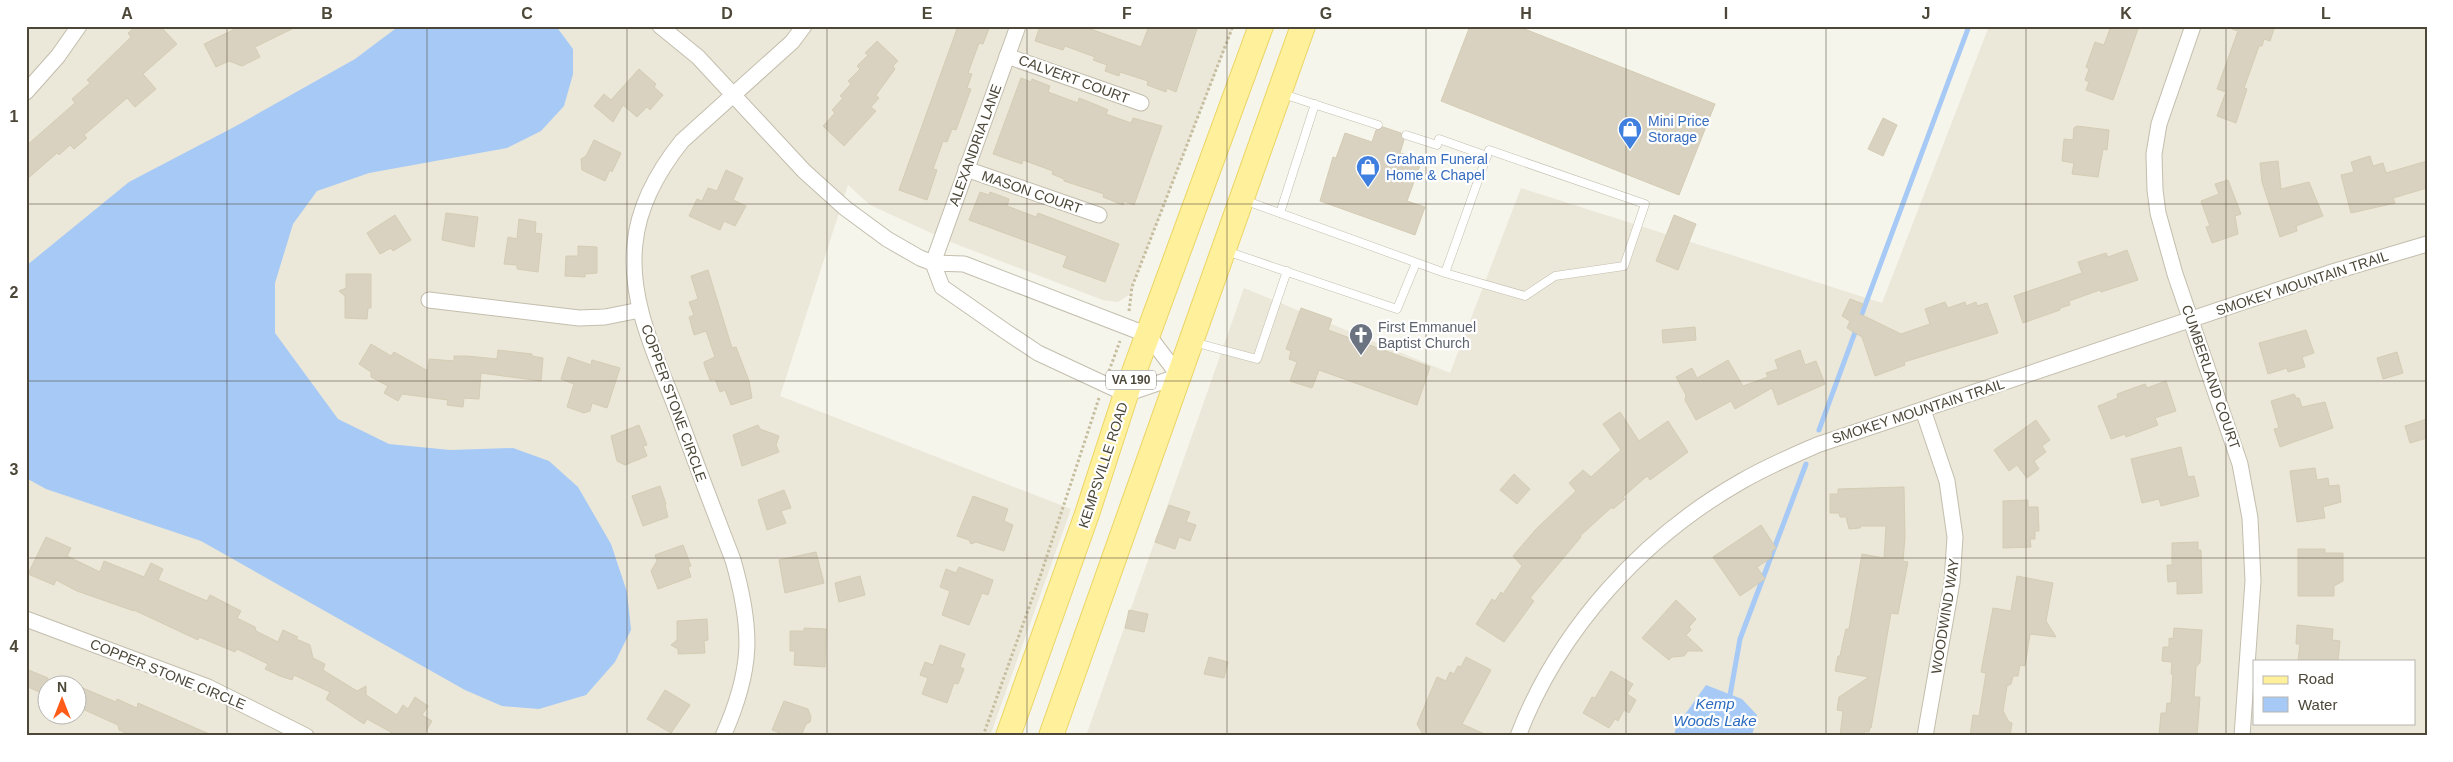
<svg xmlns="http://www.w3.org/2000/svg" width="2453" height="762" font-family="Arial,sans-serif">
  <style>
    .residential { fill: #ebe7d9; fill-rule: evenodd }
    .water { fill: #a6caf5 }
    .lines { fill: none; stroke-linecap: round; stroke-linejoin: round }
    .stream { stroke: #a6caf5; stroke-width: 5 }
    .building { fill: #d9d2c0; stroke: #d4ccb3 }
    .service-casing { stroke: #c3bead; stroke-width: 9 }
    .minor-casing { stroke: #c3bead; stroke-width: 17 }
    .primary-casing { stroke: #ebd565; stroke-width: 26 }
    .path { stroke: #c5bd9e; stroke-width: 3; stroke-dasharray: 2.5 2.5; stroke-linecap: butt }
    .service { stroke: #fff; stroke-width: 8 }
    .minor { stroke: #fff; stroke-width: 15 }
    .primary { stroke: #fff09c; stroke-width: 24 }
    .grid { fill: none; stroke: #4c4738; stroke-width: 1; stroke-opacity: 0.55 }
    .labels { text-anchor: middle; stroke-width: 4.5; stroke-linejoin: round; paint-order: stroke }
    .shield { fill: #fff; stroke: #827e74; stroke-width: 1 }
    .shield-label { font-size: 12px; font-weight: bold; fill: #4c4738 }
    .street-label { font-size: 14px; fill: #4c4738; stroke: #fff }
    .shop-label { font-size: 14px; fill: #366cbe; stroke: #fff; text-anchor: start }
    .worship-label { font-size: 14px; fill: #5b616d; stroke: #fff; text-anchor: start }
    .water-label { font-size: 15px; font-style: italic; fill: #2a6bbf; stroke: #fff }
    .neatline { fill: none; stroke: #4c4738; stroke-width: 2 }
    .grid-label { font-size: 16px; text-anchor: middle; font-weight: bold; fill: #4c4738 }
  </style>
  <rect width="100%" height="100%" fill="#f6f5ec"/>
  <g class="residential">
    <path d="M26 26H1234L1129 295 1118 302 1103 300 953 243 870 205 848 185 780 396 1071 509 990 736H26ZM48 684H78V714H48Z"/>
    <path d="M1989 26H2427V736H1086L1244 288 1450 373 1521 188 1882 303ZM2254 661H2414V723H2254Z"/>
  </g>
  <g class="water">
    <polygon points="399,26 556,26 573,49 573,74 564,106 541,131 507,148 369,173 317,191 293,224 275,283 275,333 338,419 389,444 450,450 513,448 549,461 578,487 611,544 627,592 631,630 615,662 586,695 539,709 502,706 465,690 201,541 46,489 26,478 26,266 129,182 236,126 355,59"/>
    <polygon points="1706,685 1742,699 1757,715 1752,736 1674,736 1676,727"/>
  </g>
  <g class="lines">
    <g class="stream">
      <polyline points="1860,319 1969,26"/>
      <polyline points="1819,430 1857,327"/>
      <polyline points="1729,701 1740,639 1806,464"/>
    </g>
  </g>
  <g class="building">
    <polygon points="136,26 160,26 177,44 143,74 156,89 135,107 127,98 84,135 87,138 74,149 70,145 59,155 57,153 26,180 26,146 75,103 72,99 90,83 87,80 131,37 128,33"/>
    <polygon points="241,26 298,26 255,47 260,57 242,66 229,61 216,67 204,44"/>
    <polygon points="958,26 990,26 983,44 979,43 968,73 972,74 967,88 971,89 956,130 952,129 947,142 943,141 933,169 937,170 927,200 899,190"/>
    <polygon points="1040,26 1082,26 1141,47 1149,26 1198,26 1176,92 1167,88 1166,92 1147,85 1148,81 1120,72 1119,76 1105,71 1107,65 1093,60 1095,57 1065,46 1063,50 1035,41"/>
    <polygon points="1470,26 1517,26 1715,104 1679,195 1441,101"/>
    <polygon points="2111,26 2139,26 2113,100 2086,90 2089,82 2085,80 2089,69 2086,67 2095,42 2104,45"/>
    <polygon points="2233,26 2275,26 2270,41 2264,39 2262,46 2259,46 2244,88 2247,89 2236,123 2217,116 2226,92 2217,89 2238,31 2232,29"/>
    <polygon points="877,41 898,61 893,66 895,69 876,95 879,98 871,107 876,111 844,146 823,126 835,113 832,110 843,98 840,96 851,84 848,81 860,69 857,66 868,55 865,53"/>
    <polygon points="639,69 656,84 654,87 663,95 650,110 647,107 637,117 623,105 613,122 594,106 604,94 611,100"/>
    <polygon points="1021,78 1031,82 1032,79 1050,86 1048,92 1078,103 1079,98 1099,106 1108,110 1106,114 1131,123 1133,118 1162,126 1134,205 1124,201 1123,205 1103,197 1104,194 1064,181 1064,179 1052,174 1053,171 1023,160 1022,164 993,154"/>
    <polygon points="1883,118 1897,125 1883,156 1868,149"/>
    <polygon points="2077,126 2109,130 2107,150 2103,149 2098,177 2072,174 2074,163 2062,161 2064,139 2073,140 2074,128"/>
    <polygon points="1383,127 1401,133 1404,140 1400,153 1422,160 1407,201 1425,207 1415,235 1320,201 1333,157 1336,158 1345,133 1372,142 1376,130"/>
    <polygon points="594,140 621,153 612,172 610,170 605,181 582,170 581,159 586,156"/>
    <polygon points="2370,156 2373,166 2383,163 2386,173 2427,161 2427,188 2393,198 2395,203 2351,213 2341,175 2354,172 2351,162"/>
    <polygon points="2278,161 2281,189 2309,182 2323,216 2296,226 2297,231 2280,237 2262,182 2260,163"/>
    <polygon points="726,170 743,178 733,200 746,206 735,226 724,221 720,230 689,216 697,199 702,201 708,188 717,191"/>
    <polygon points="2228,180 2241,214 2235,216 2238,234 2212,243 2206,227 2210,226 2201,201 2219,194 2215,184"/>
    <polygon points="980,192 989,195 990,192 1009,199 1007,206 1036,217 1038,213 1119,244 1105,282 1063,267 1067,256 969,220"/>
    <polygon points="446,213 478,217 474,247 442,240"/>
    <polygon points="395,215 411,240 393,251 391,248 380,254 367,233"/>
    <polygon points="1674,215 1696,224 1678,270 1656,261"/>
    <polygon points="519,219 536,222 535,233 542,234 538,272 517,269 517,265 504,264 508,237 517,239"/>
    <polygon points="578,246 597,247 597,273 585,274 585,277 565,276 566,256 578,256"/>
    <polygon points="2127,250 2138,280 2101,292 2100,290 2069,301 2070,305 2060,308 2060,310 2023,323 2014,296 2082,273 2078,262 2106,253 2108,257"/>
    <polygon points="708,270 732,348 736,347 749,381 752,398 731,405 725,390 720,392 715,379 710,380 704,364 704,362 715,357 706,331 694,335 689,317 694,315 689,302 698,299 691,276"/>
    <polygon points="346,274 371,274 371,308 368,308 367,319 345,318 345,296 339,291 346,288"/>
    <polygon points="1850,299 1863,304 1858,313 1901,334 1930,324 1925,309 1945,302 1948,308 1965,302 1966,306 1976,302 1977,306 1987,303 1998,333 1904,362 1905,365 1875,376 1862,337 1847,328 1850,321 1842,316"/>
    <polygon points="1301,308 1332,319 1328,330 1430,367 1417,405 1319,370 1312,388 1290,381 1297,362 1289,359 1291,351 1286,349"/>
    <polygon points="1695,327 1696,340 1663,343 1662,330"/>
    <polygon points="2306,330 2314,353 2302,357 2305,367 2288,372 2287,368 2268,374 2259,343"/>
    <polygon points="371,344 391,356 394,352 428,371 429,359 454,361 454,356 467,356 497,359 498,350 532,354 532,356 543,358 541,381 481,373 479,399 464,398 463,407 447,405 448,400 402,394 398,401 384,393 388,386 371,377 371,372 359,364"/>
    <polygon points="1800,350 1805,365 1816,361 1825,384 1778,405 1772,388 1735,409 1731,401 1696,420 1685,400 1686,395 1676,377 1692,368 1697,378 1728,360 1743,386 1768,377 1766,373 1778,369 1775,360"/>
    <polygon points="2397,352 2403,373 2383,379 2377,358"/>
    <polygon points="568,357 591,365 592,360 620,368 607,408 592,403 590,411 584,413 567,407 574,384 561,379"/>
    <polygon points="2166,381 2176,411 2155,418 2158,425 2126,437 2125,434 2111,439 2098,406 2118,398 2117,394 2145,384 2147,388"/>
    <polygon points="2294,394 2296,398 2299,398 2302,407 2325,402 2333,428 2280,447 2274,429 2279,428 2271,401"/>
    <polygon points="1620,412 1639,441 1668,421 1688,452 1650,480 1647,476 1623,497 1625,499 1613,509 1612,507 1580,536 1581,537 1530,598 1534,601 1504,642 1476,624 1492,599 1495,601 1501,592 1503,594 1522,566 1513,556 1536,529 1576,491 1569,483 1583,470 1591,477 1621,450 1603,424"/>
    <polygon points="2427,419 2427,438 2410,443 2405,426"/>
    <polygon points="2036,420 2050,440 2042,446 2046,452 2034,461 2039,469 2027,478 2017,465 2009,471 1994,450"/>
    <polygon points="639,425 647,445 643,446 647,456 625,465 617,461 611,436"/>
    <polygon points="758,425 760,429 779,436 776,445 779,452 742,466 733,435"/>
    <polygon points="2181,447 2188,477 2194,476 2199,496 2161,506 2159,499 2142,503 2131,459"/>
    <polygon points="2315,468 2317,480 2328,478 2329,486 2339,485 2341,502 2323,507 2325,518 2297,522 2290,471"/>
    <polygon points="1514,474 1530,489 1517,504 1500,490"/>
    <polygon points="660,486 666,504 665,505 668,517 643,526 632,496"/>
    <polygon points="1904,487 1905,537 1903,561 1908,562 1898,614 1891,613 1871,728 1870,727 1869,732 1865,731 1864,736 1840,736 1843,711 1837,710 1839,697 1869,677 1835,671 1838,656 1840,656 1844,637 1846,629 1849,629 1862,554 1884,558 1886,526 1861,526 1860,528 1849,529 1846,517 1840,517 1839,513 1830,513 1830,494 1838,494 1838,489"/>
    <polygon points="784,490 791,508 781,511 786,523 767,530 758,500"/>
    <polygon points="973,496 1008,509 1004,521 1013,525 1004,551 976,542 971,544 969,540 957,536"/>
    <polygon points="2028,500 2028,507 2038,507 2039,531 2035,531 2035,539 2030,539 2031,547 2003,548 2003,501"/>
    <polygon points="1169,505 1190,512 1186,522 1196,525 1190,541 1179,537 1175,549 1155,542"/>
    <polygon points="1761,525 1776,548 1772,551 1771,558 1757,567 1765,579 1740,596 1713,557"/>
    <polygon points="46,537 71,548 67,556 100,572 104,561 144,577 151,563 163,569 158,580 207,601 210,595 241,611 237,618 255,627 256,631 278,642 283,630 298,637 296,639 310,645 313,658 325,664 323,670 357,691 366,686 366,695 397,715 403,705 408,709 415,697 428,706 422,715 432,721 423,736 398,736 367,719 364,724 326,699 330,692 294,675 292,680 280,676 265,669 268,664 237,649 235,652 199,637 198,640 134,610 134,611 77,591 56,580 54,585 28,574"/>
    <polygon points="2198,542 2198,550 2201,550 2202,593 2177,594 2177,581 2168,582 2167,565 2172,565 2172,543"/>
    <polygon points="683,545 691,566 688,567 691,577 658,589 651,571 657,561 655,555"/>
    <polygon points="2298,549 2325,549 2325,553 2343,553 2343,581 2334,586 2334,596 2298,596"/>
    <polygon points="816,552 824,583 785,593 779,560"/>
    <polygon points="959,567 993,580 988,595 982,593 969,625 942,615 950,591 940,587 946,569 956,573"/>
    <polygon points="860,576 865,595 839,602 835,583"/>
    <polygon points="2017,576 2053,583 2046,621 2056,637 2030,634 2025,666 2020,665 2018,676 2013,676 2011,684 2007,686 2003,711 2009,722 2012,723 2010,736 1970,736 1973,715 1979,716 1986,673 1981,672 1993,608 2011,611"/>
    <polygon points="1676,600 1696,619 1689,627 1691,630 1686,635 1703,651 1688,651 1684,656 1672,657 1669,660 1642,638"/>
    <polygon points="1129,610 1148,614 1144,632 1125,628"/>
    <polygon points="707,619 708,640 704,641 705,653 678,654 678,649 671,645 677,640 677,621"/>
    <polygon points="2297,625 2333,629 2332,640 2340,641 2338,661 2298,661 2300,644 2296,644"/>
    <polygon points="804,628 826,629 825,667 794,665 795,651 790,651 790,631 804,631"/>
    <polygon points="2174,628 2202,630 2200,663 2196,667 2194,697 2200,697 2197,736 2159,736 2161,713 2166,713 2167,703 2171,703 2173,674 2171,674 2172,662 2162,661 2163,647 2169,647 2169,638 2173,639"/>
    <polygon points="940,645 965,654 960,667 964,669 958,684 954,683 947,703 922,694 928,678 920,675 925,662 933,665"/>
    <polygon points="1209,657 1228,662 1224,678 1204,674"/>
    <polygon points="1466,657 1491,670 1462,724 1489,736 1424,736 1417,724 1437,677 1446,681 1450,672 1454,674 1458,666 1461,667"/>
    <polygon points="26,669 48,678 48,696 26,686"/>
    <polygon points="1611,671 1633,684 1627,694 1636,700 1629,713 1624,710 1618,721 1615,719 1609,728 1583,713 1592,697 1595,698"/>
    <polygon points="78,686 116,702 117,699 137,708 138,703 214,736 132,736 119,730 118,725 78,707"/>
    <polygon points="665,690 690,705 671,733 647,719"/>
    <polygon points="784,701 808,709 811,717 810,722 806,724 801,736 788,736 772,730"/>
  </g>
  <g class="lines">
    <g class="service-casing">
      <g id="service">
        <polyline points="1283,94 1378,125"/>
        <polyline points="1406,135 1437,145 1439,139 1487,156"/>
        <polyline points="1244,200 1445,273 1525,296 1555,276 1624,266 1645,204 1489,150 1445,273"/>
        <polyline points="1280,213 1315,104"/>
        <polyline points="1226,251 1397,309 1416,263"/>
        <polyline points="1193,342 1257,359 1287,271"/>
      </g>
    </g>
    <g class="minor-casing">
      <g id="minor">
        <polyline points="660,26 698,57 804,171 845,208 887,239 920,258 933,263 964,264 1148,335 1179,376 1126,394 1038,353 1005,331 942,287 933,263"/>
        <polyline points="2193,26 2159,124 2154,154 2155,190 2158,213 2175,274 2240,464 2250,518 2253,581 2242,736"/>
        <polyline points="1007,56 1141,103"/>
        <polyline points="26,92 58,56 79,26"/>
        <polyline points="966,169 1099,215"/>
        <polyline points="933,263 1018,26"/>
        <polyline points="429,300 579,318 605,317 640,310"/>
        <polyline points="1923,410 1947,481 1955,537 1952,582 1925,736"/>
        <polyline points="26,619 208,687 306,736"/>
        <path d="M723 736C753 669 753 630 733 560 714 511 695 461 677 411 657 358 628 301 635 243 639 204 658 171 682 141L792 42 804 26"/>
        <path d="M1518 736C1559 629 1643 537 1742 481 1766 467 1792 456 1817 445L2329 273 2427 244"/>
      </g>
    </g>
    <g class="primary-casing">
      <g id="primary">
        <polyline points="1008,736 1087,514 1126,394 1261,26"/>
        <polyline points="1051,736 1303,26"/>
      </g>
    </g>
    <g class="path">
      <polyline points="1129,311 1132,287 1233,26"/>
      <polyline points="1109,371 1120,341"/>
      <polyline points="983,736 1041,574 1099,398"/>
    </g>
    <use href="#service" class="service"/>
    <use href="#minor" class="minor"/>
    <use href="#primary" class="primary"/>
  </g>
  <path class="grid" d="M227 26V736M427 26V736M627 26V736M827 26V736M1027 26V736M1227 26V736M1426 26V736M1626 26V736M1826 26V736M2026 26V736M2226 26V736M26 204H2427M26 381H2427M26 558H2427"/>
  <defs>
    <g id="shop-pin" transform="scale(1.25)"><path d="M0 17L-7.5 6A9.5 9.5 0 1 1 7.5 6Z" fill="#3f7fe0" stroke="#fff"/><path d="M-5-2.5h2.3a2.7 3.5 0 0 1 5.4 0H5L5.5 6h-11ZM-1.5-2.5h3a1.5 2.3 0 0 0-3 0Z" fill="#fff"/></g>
    <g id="church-pin" transform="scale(1.25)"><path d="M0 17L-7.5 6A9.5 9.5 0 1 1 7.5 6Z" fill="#6b7280" stroke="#fff"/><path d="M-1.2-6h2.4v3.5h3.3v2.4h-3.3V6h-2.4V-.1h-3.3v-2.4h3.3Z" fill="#fff"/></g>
  </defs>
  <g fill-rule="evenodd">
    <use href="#shop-pin" x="1630" y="129"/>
    <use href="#shop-pin" x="1368" y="167"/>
    <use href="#church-pin" x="1361" y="335"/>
  </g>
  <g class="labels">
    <rect class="shield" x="1106" y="370.5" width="50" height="19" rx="4"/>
    <g class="shield-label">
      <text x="1131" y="384">VA 190</text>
    </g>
    <g class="street-label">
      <text transform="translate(1074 79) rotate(20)" y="5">CALVERT COURT</text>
      <text transform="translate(975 145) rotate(-70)" y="5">ALEXANDRIA LANE</text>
      <text transform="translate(1032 192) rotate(19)" y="5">MASON COURT</text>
      <text transform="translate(2302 283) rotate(-18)" y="5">SMOKEY MOUNTAIN TRAIL</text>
      <text transform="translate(2211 377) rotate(71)" y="5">CUMBERLAND COURT</text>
      <text transform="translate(674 403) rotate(70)" y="5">COPPER STONE CIRCLE</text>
      <text transform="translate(1918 411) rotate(-18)" y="5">SMOKEY MOUNTAIN TRAIL</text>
      <text transform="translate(1103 465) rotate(-72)" y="5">KEMPSVILLE ROAD</text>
      <text transform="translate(1945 616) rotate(-81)" y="5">WOODWIND WAY</text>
      <text transform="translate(168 674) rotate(22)" y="5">COPPER STONE CIRCLE</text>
    </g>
    <g class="shop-label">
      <text x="1648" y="126">Mini Price<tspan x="1648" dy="16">Storage</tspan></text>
      <text x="1386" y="164">Graham Funeral<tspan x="1386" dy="16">Home &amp; Chapel</tspan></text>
    </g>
    <g class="worship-label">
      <text x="1378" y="332">First Emmanuel<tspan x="1378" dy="16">Baptist Church</tspan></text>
    </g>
    <g class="water-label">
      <text x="1715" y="709">Kemp<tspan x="1715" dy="17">Woods Lake</tspan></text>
    </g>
  </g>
  <rect width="2453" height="762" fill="none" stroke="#ffffff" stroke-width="55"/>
  <rect x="2253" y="660" width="162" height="65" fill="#ffffff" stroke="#b7b5af"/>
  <rect x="2263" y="676" width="25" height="8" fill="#fff09c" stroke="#b7b5af"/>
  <text x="2298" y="684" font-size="15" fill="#4c4738">Road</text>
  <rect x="2263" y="697" width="25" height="15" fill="#a6caf5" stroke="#b7b5af"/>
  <text x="2298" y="710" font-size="15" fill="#4c4738">Water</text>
  <g transform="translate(62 700)"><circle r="24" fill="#ffffff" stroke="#b7b5af"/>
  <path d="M0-4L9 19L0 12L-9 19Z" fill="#ff5c1a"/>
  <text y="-8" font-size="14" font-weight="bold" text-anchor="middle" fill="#4c4738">N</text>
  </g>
  <rect x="28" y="28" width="2398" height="706" class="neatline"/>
  <g class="grid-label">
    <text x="127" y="19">A</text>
    <text x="327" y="19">B</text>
    <text x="527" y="19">C</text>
    <text x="727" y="19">D</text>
    <text x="927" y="19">E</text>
    <text x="1127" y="19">F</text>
    <text x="1326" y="19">G</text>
    <text x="1526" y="19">H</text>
    <text x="1726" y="19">I</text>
    <text x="1926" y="19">J</text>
    <text x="2126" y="19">K</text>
    <text x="2326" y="19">L</text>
    <text x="14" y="122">1</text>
    <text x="14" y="298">2</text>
    <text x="14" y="475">3</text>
    <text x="14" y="652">4</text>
  </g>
</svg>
